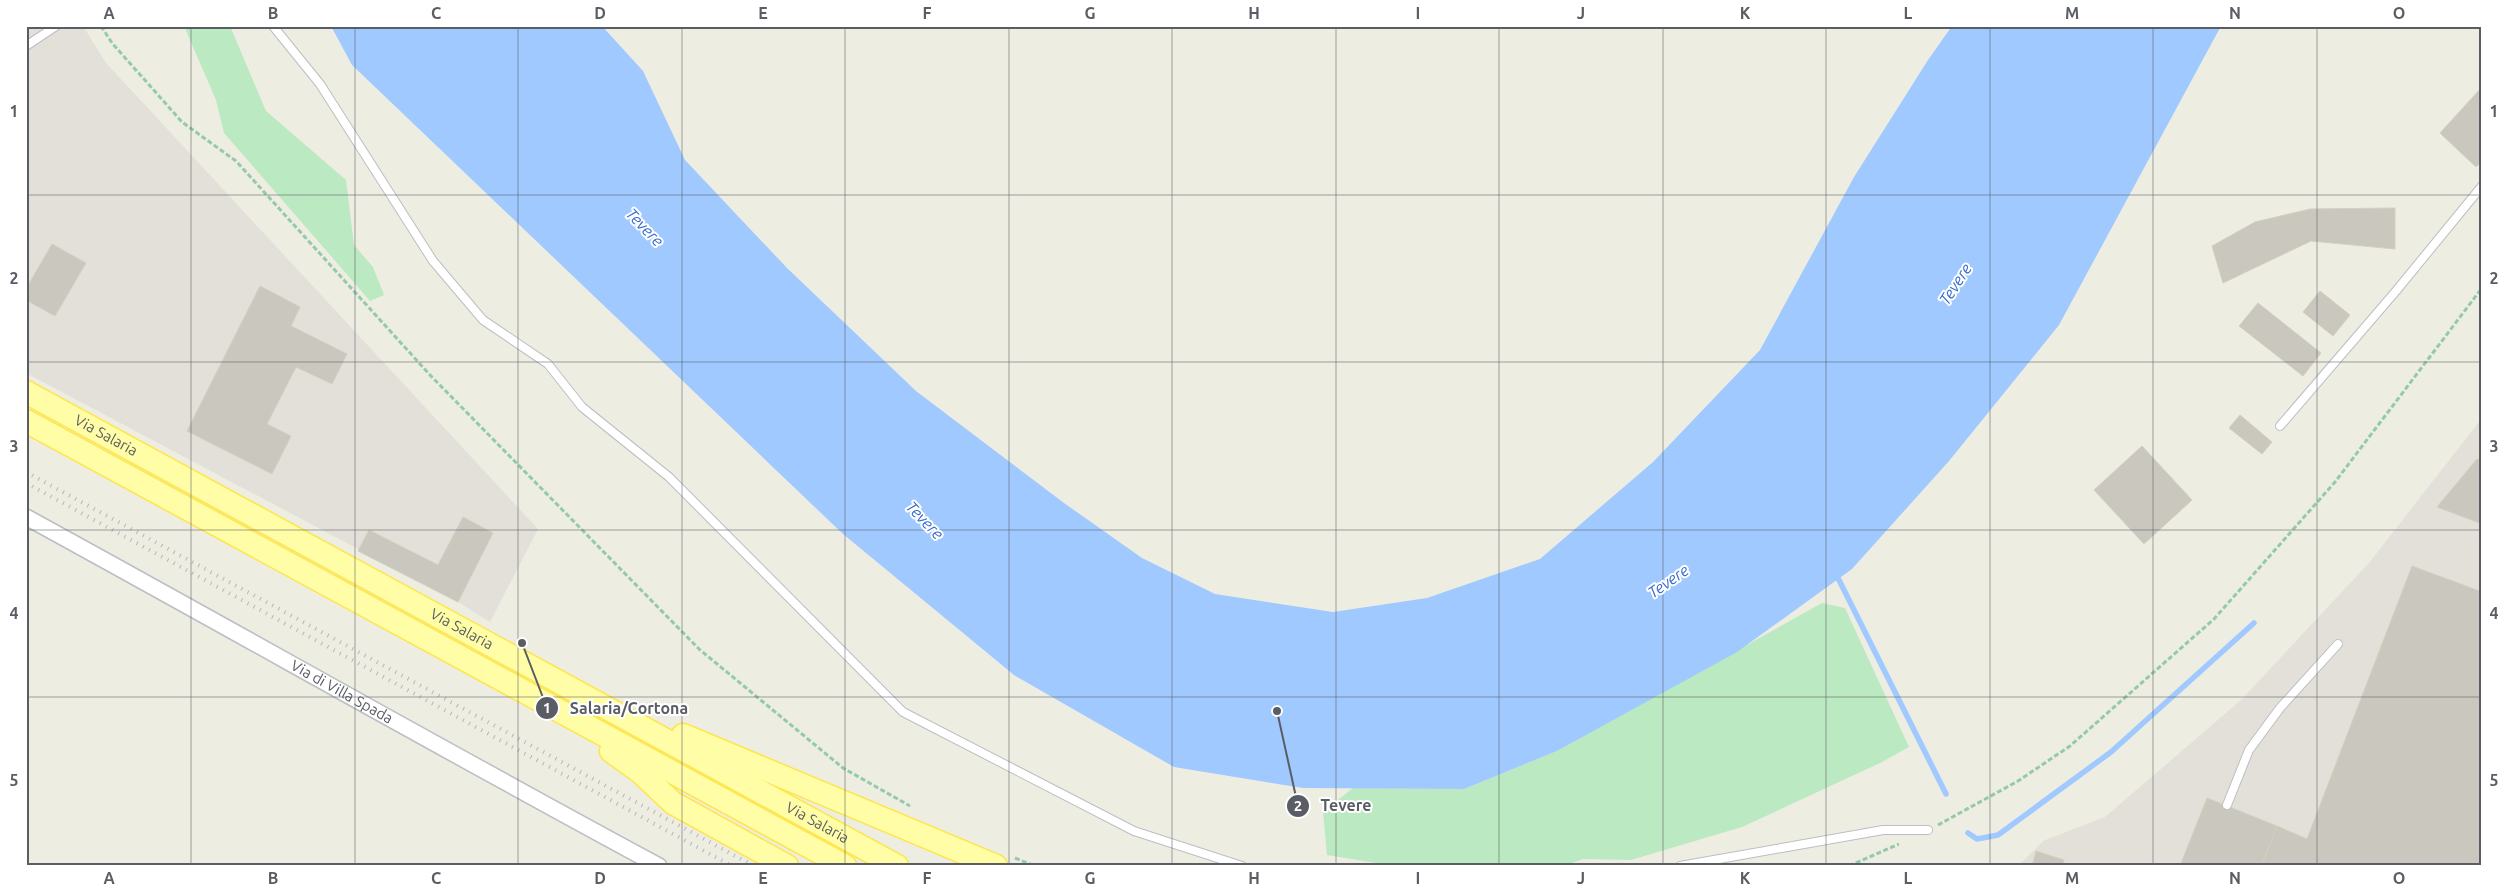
<svg xmlns="http://www.w3.org/2000/svg" width="2508" height="892" font-family="Ubuntu,sans-serif">
  <style>
    .industrial { fill: #e2e0d9 }
    .green { fill: #bbe9c1 }
    .water { fill: #a0c9ff }
    .lines { fill: none; stroke-linecap: round; stroke-linejoin: round }
    .stream { stroke: #a0c9ff; stroke-width: 5.5 }
    .building { fill: #c9c7be; stroke: #d3d0bf }
    .lane-casing { stroke: #bcbec4; stroke-width: 10 }
    .street-casing { stroke: #bcbec4; stroke-width: 18 }
    .primary-casing { stroke: #ffe54a; stroke-width: 25 }
    .path { stroke: #94caab; stroke-width: 3; stroke-dasharray: 5 2.5; stroke-linecap: butt }
    .lane { stroke: #fff; stroke-width: 8 }
    .street { stroke: #fff; stroke-width: 15 }
    .primary { stroke: #fffda5; stroke-width: 22 }
    .rail { stroke: #b5b6b7; stroke-width: 4; stroke-dasharray: 1 6; stroke-linecap: butt }
    .grid { fill: none; stroke: #5a5d64; stroke-width: 1; stroke-opacity: 0.55 }
    .labels { text-anchor: middle; stroke-width: 4; stroke-linejoin: round; paint-order: stroke }
    .street-label { font-size: 15px; fill: #5a5d64; stroke: #fff }
    .water-label { font-size: 16px; font-style: italic; fill: #386cce; stroke: #fff }
    .leader { fill: none; stroke: #5a5d64; stroke-width: 2 }
    .callout-dot { fill: #5a5d64; stroke: #fff; stroke-width: 2 }
    .mark-label { font-size: 15px; text-anchor: middle; font-weight: bold; fill: #fff }
    .callout-label { font-size: 16px; text-anchor: middle; font-weight: bold; fill: #5a5d64; stroke: #fff; stroke-width: 4; stroke-linejoin: round; paint-order: stroke }
    .neatline { fill: none; stroke: #5a5d64; stroke-width: 2 }
    .grid-label { font-size: 16px; text-anchor: middle; font-weight: bold; fill: #5a5d64 }
  </style>
  <rect width="100%" height="100%" fill="#eeede1"/>
  <g class="industrial">
    <polygon points="26,26 83,26 106,63 538,529 490,622 458,602 26,373"/>
    <polygon points="2482,418 2482,866 2018,866 2043,841 2105,817 2241,700 2369,563"/>
  </g>
  <g class="green">
    <polygon points="184,26 230,26 266,111 346,180 354,245 373,267 384,295 370,301 224,133 216,100"/>
    <polygon points="1822,603 1845,608 1909,747 1880,763 1742,827 1631,860 1583,859 1564,866 1395,866 1327,855 1323,812 1353,788 1464,789 1557,751"/>
  </g>
  <polygon class="water" points="331,26 602,26 643,71 685,160 787,268 916,391 1064,503 1142,558 1215,594 1333,612 1427,598 1540,559 1653,462 1760,350 1854,177 1928,60 1952,26 2221,26 2059,325 1949,461 1852,569 1737,652 1557,751 1464,789 1303,788 1174,767 1014,675 843,534 352,65"/>
  <g class="lines">
    <g class="stream">
      <polyline points="1835,572 1946,794"/>
      <polyline points="1968,833 1977,839 1998,835 2111,752 2254,623"/>
    </g>
  </g>
  <g class="building">
    <polygon points="2482,87 2482,161 2476,167 2440,133"/>
    <polygon points="2395,208 2395,249 2311,241 2223,283 2212,246 2255,222 2310,209"/>
    <polygon points="52,244 86,263 55,316 26,300 26,289"/>
    <polygon points="260,286 300,307 291,326 347,354 332,384 296,367 267,424 291,436 272,474 187,431"/>
    <polygon points="2320,291 2350,315 2333,336 2303,312"/>
    <polygon points="2258,303 2321,353 2303,376 2239,326"/>
    <polygon points="2240,415 2272,442 2262,454 2229,428"/>
    <polygon points="2142,446 2192,500 2144,544 2094,490"/>
    <polygon points="2477,459 2482,461 2482,524 2437,507"/>
    <polygon points="463,517 493,533 458,602 358,551 369,530 438,565"/>
    <polygon points="2412,566 2482,592 2482,866 2261,866 2277,826 2307,839"/>
    <polygon points="2207,798 2277,826 2261,866 2180,866"/>
    <polygon points="2036,851 2064,860 2063,866 2032,866"/>
  </g>
  <g class="lines">
    <g class="lane-casing">
      <g id="lane">
        <polyline points="273,26 320,84 433,261 483,320 548,364 582,407 669,477 903,712 1134,831 1242,866"/>
        <polyline points="26,46 56,26"/>
        <polyline points="2280,426 2396,291 2482,186"/>
        <polyline points="2227,805 2249,750 2280,708 2338,644"/>
        <polyline points="1680,866 1883,830 1928,830"/>
      </g>
    </g>
    <g class="street-casing">
      <g id="street">
        <path id="s1" d="M26 517C238 633 447 752 659 866"/>
      </g>
    </g>
    <g class="primary-casing">
      <g id="primary">
        <path id="s2" d="M26 392 897 866"/>
        <polyline points="26,421 845,866"/>
        <polyline points="683,735 996,866"/>
        <polyline points="611,751 640,772 673,803 787,866"/>
      </g>
    </g>
    <g class="path">
      <polyline points="101,26 112,43 182,122 236,161 430,375 699,649 843,768 910,806"/>
      <polyline points="1938,825 2018,781 2070,746 2214,619 2335,482 2482,288"/>
      <polyline points="1015,858 1035,866"/>
      <polyline points="1849,866 1899,844"/>
    </g>
    <use href="#lane" class="lane"/>
    <use href="#street" class="street"/>
    <use href="#primary" class="primary"/>
    <g class="rail">
      <polyline points="26,472 754,866"/>
      <polyline points="26,483 732,866"/>
    </g>
  </g>
  <path class="grid" d="M191 26V866M355 26V866M518 26V866M682 26V866M845 26V866M1009 26V866M1172 26V866M1336 26V866M1499 26V866M1663 26V866M1826 26V866M1990 26V866M2153 26V866M2317 26V866M26 195H2482M26 362H2482M26 530H2482M26 697H2482"/>
  <g class="labels">
    <g class="street-label">
      <text dy="5" stroke="none"><textPath href="#s2" startOffset="91">Via Salaria</textPath></text>
      <text dy="5" stroke="none"><textPath href="#s2" startOffset="496">Via Salaria</textPath></text>
      <text dy="5" stroke="none"><textPath href="#s1" startOffset="361">Via di Villa Spada</textPath></text>
      <text dy="5" stroke="none"><textPath href="#s2" startOffset="901">Via Salaria</textPath></text>
    </g>
    <g class="water-label">
      <text transform="translate(645 227) rotate(46)" y="6">Tevere</text>
      <text transform="translate(1955 284) rotate(-57)" y="6">Tevere</text>
      <text transform="translate(925 520) rotate(46)" y="6">Tevere</text>
      <text transform="translate(1668 581) rotate(-35)" y="6">Tevere</text>
    </g>
  </g>
  <path class="leader" d="M522 643L547 708M1277 711L1298 806"/>
  <g class="callout-dot">
    <circle cx="522" cy="643" r="5"/>
    <circle cx="1277" cy="711" r="5"/>
    <circle cx="547" cy="708" r="12"/>
    <circle cx="1298" cy="806" r="12"/>
  </g>
  <g class="mark-label">
    <text x="547" y="713">1</text>
    <text x="1298" y="811">2</text>
  </g>
  <g class="callout-label">
    <text x="629" y="714">Salaria/Cortona</text>
    <text x="1346" y="811">Tevere</text>
  </g>
  <rect width="2508" height="892" fill="none" stroke="#ffffff" stroke-width="55"/>
  <rect x="28" y="28" width="2452" height="836" class="neatline"/>
  <g class="grid-label">
    <text x="109" y="19">A</text>
    <text x="273" y="19">B</text>
    <text x="436" y="19">C</text>
    <text x="600" y="19">D</text>
    <text x="763" y="19">E</text>
    <text x="927" y="19">F</text>
    <text x="1090" y="19">G</text>
    <text x="1254" y="19">H</text>
    <text x="1418" y="19">I</text>
    <text x="1581" y="19">J</text>
    <text x="1745" y="19">K</text>
    <text x="1908" y="19">L</text>
    <text x="2072" y="19">M</text>
    <text x="2235" y="19">N</text>
    <text x="2399" y="19">O</text>
    <text x="14" y="117">1</text>
    <text x="2494" y="117">1</text>
    <text x="14" y="284">2</text>
    <text x="2494" y="284">2</text>
    <text x="14" y="452">3</text>
    <text x="2494" y="452">3</text>
    <text x="14" y="619">4</text>
    <text x="2494" y="619">4</text>
    <text x="14" y="786">5</text>
    <text x="2494" y="786">5</text>
    <text x="109" y="884">A</text>
    <text x="273" y="884">B</text>
    <text x="436" y="884">C</text>
    <text x="600" y="884">D</text>
    <text x="763" y="884">E</text>
    <text x="927" y="884">F</text>
    <text x="1090" y="884">G</text>
    <text x="1254" y="884">H</text>
    <text x="1418" y="884">I</text>
    <text x="1581" y="884">J</text>
    <text x="1745" y="884">K</text>
    <text x="1908" y="884">L</text>
    <text x="2072" y="884">M</text>
    <text x="2235" y="884">N</text>
    <text x="2399" y="884">O</text>
  </g>
</svg>
